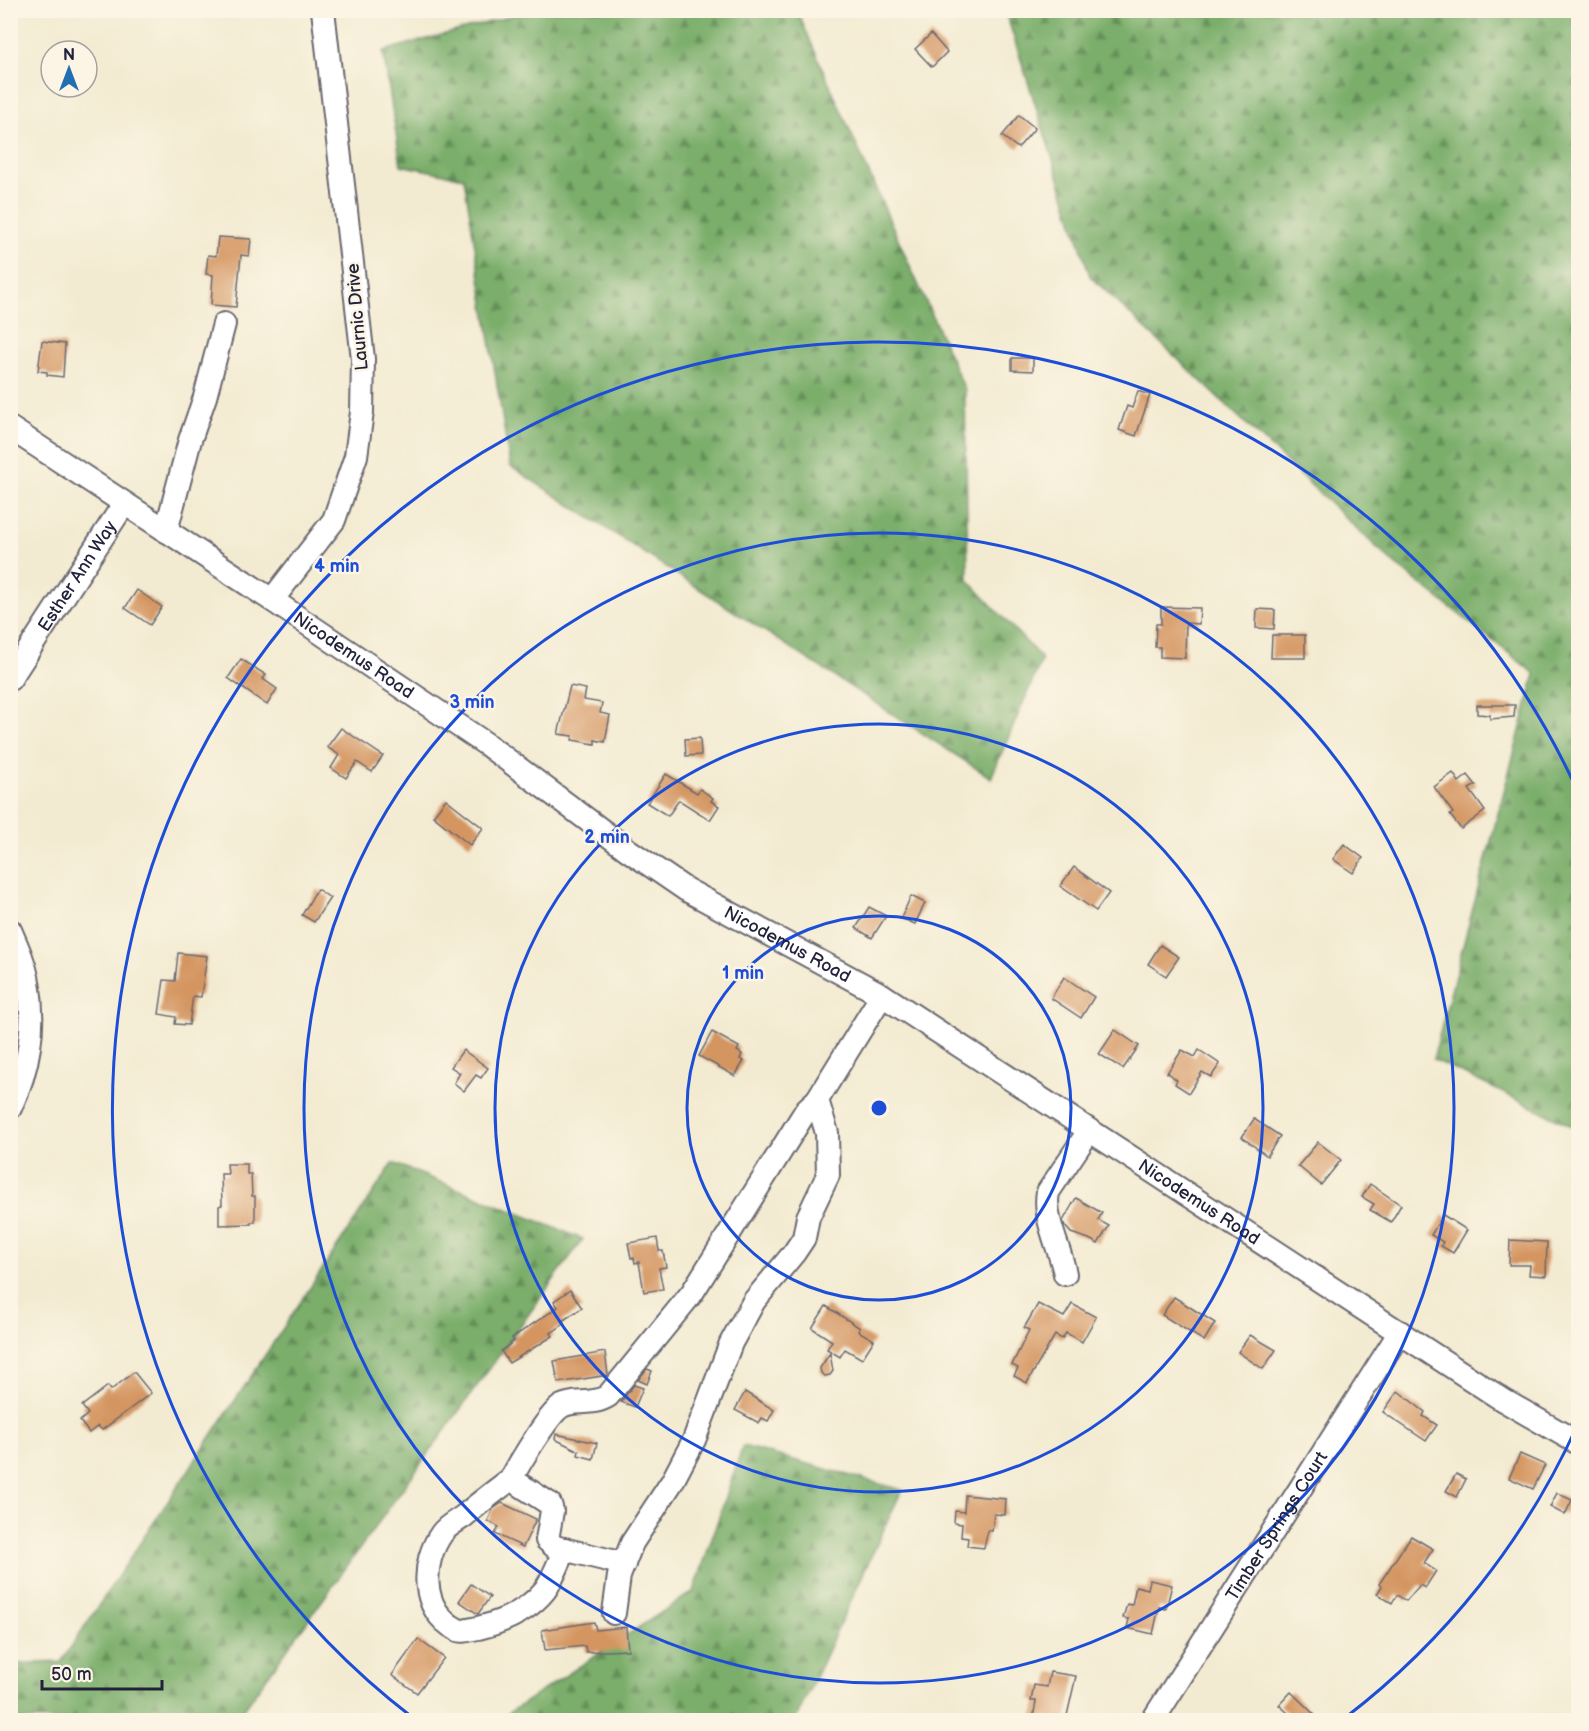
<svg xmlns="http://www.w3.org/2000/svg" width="1589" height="1731" font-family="'Balsamiq Sans',sans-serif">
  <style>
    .forest { fill: url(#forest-firs); stroke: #4e6852; stroke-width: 1.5 }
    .building { fill: #d49561 }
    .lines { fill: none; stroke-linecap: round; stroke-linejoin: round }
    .minor-casing { stroke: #6b6870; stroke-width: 26 }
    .minor { stroke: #fff; stroke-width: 22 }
    .ring { fill: none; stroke: #1d4ed8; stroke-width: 3 }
    .labels { text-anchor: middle; stroke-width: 5; stroke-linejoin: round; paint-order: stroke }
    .street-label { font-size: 18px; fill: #22223b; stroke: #fcf5e5 }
    .centre { fill: #1d4ed8; stroke: #fcf5e5; stroke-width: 3 }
    .ring-label { font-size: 18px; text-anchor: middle; font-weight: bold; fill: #1d4ed8; stroke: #fcf5e5; stroke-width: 5; stroke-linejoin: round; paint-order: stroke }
  </style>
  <defs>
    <pattern id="forest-firs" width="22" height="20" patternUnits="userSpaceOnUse" patternTransform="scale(1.5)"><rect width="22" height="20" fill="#7aae6a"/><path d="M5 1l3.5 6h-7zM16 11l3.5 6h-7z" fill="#648d58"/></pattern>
  </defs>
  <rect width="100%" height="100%" fill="#fcf5e5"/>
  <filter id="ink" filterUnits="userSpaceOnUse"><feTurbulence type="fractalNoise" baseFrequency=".0167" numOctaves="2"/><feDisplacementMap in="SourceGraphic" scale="12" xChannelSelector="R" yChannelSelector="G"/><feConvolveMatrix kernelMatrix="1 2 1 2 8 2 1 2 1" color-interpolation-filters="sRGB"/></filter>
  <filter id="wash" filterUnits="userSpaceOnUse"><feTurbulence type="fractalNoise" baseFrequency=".008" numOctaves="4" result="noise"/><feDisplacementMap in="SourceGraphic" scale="24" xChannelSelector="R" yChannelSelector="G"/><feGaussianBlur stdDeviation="1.35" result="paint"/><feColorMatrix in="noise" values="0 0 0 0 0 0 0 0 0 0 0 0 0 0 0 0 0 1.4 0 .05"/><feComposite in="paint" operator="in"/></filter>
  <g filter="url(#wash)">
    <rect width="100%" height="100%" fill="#f3ebd1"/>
    <g class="forest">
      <polygon points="530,11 797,11 965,390 968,580 1042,659 991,778 510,466 464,178 401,165 383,51"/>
      <polygon points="999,11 1578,11 1578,1129 1433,1059 1535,674 1390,560 1090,276 1006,13"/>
      <polygon points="393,1163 583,1239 236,1720 11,1720 10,1664 61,1662"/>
      <polygon points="743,1446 902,1490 796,1719 797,1720 498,1720 694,1591"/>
    </g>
    <g id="blocks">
      <g class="building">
        <polygon points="931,34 947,52 932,67 915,49"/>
        <polygon points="1019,115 1035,128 1018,148 1002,136"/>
        <polygon points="218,237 251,239 249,256 241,255 236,307 211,305 213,275 206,274 208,255 216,256"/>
        <polygon points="42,341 65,344 63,377 47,375 47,372 38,371"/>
        <polygon points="1012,358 1033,358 1033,371 1012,370"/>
        <polygon points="1138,391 1150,395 1136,436 1119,430 1127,406 1132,408"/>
        <polygon points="137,590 162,607 150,625 125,608"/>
        <polygon points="1161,607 1200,608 1199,624 1186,623 1185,658 1160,657 1160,647 1155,647 1156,624 1161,624"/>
        <polygon points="1257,609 1275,610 1274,629 1256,628"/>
        <polygon points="1272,635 1305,635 1305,658 1271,658"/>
        <polygon points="241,659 266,675 263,679 277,689 267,705 228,678"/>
        <polygon points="570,686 586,689 584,700 602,703 600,713 610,715 605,742 595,740 595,744 572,740 573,736 558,734"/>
        <polygon points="1477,705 1515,705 1514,717 1490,719 1490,715 1477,714"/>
        <polygon points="341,728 383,756 372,772 357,762 346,778 331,768 339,755 327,747"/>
        <polygon points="700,738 701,755 686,756 685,739"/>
        <polygon points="1453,773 1459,782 1468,775 1476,785 1469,789 1485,811 1461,829 1450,815 1453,813 1434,787"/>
        <polygon points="666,774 697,793 700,789 713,798 711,801 719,806 710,820 679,800 668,816 647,803"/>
        <polygon points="446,799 483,828 470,845 433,816"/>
        <polygon points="1344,844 1363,858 1353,873 1333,859"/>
        <polygon points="1074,867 1109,893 1096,911 1060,886"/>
        <polygon points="317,889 330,898 314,922 302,915"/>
        <polygon points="911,896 925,903 915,924 901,918"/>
        <polygon points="869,907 886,916 872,938 856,928"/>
        <polygon points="1160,945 1179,957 1166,976 1148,964"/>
        <polygon points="178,953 207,956 201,997 193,996 189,1025 175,1024 176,1017 159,1014 164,980 175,981"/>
        <polygon points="1064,977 1094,997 1081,1018 1051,998"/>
        <polygon points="1115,1030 1139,1046 1123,1069 1099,1054"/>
        <polygon points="712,1032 739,1047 737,1051 742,1054 740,1059 744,1061 735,1076 699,1056"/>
        <polygon points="463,1050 488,1068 481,1078 476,1075 464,1091 454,1083 460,1073 451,1067"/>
        <polygon points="1182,1050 1195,1057 1199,1050 1220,1064 1211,1077 1202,1072 1189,1093 1175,1084 1177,1080 1167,1073"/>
        <polygon points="1254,1119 1280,1136 1267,1156 1242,1137"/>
        <polygon points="1318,1142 1341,1160 1321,1185 1298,1166"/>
        <polygon points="227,1164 247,1164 247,1174 251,1174 252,1196 255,1196 255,1222 251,1222 251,1224 219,1225 219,1206 222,1205 221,1174 228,1174"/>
        <polygon points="1370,1184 1401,1205 1391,1222 1370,1210 1374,1204 1362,1197"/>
        <polygon points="1076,1198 1102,1213 1098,1220 1109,1226 1098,1244 1089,1239 1071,1233 1065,1226 1063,1221"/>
        <polygon points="1443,1215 1467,1230 1453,1253 1441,1246 1443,1242 1431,1235"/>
        <polygon points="657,1238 659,1251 663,1251 666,1267 659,1268 663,1289 644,1292 639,1262 635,1263 634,1258 631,1258 628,1243"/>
        <polygon points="1510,1240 1547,1242 1546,1276 1529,1275 1530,1265 1509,1265"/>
        <polygon points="570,1290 582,1308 562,1321 564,1324 551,1333 553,1336 509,1363 501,1351 514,1341 512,1338 558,1307 554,1301"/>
        <polygon points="1174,1297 1215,1323 1204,1341 1162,1315"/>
        <polygon points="1038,1304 1064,1317 1072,1304 1096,1317 1082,1342 1066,1333 1062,1339 1055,1335 1027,1383 1014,1376 1018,1368 1012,1365 1029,1330 1024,1328"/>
        <polygon points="826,1306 860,1328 858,1331 874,1340 862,1359 845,1349 840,1357 827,1349 832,1341 812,1328"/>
        <polygon points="1250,1335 1276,1350 1263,1369 1238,1352"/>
        <polygon points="605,1352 608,1375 558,1383 554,1361"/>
        <polygon points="830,1353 833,1371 830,1375 825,1376 821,1373 820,1368"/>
        <polygon points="647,1369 652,1371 647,1384 638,1380"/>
        <polygon points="134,1372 151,1393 102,1430 98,1426 89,1433 80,1421 88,1414 82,1406 108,1386 111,1390"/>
        <polygon points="634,1385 643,1388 635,1407 621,1402"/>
        <polygon points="1398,1391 1425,1412 1423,1416 1437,1425 1426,1441 1383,1412"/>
        <polygon points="745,1392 774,1410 768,1421 762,1418 759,1423 735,1410"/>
        <polygon points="556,1434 597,1443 593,1459 578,1455 579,1451 555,1439"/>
        <polygon points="1520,1454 1545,1465 1533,1489 1509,1478"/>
        <polygon points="1456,1474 1466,1479 1457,1497 1446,1491"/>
        <polygon points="1557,1493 1572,1500 1565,1515 1550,1507"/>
        <polygon points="965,1495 1006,1499 1005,1515 994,1514 992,1531 988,1530 984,1548 967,1546 968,1538 961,1537 962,1524 954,1523 955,1511 964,1512"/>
        <polygon points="502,1503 536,1519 523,1547 495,1534 499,1527 488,1521 493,1509"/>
        <polygon points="1411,1536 1433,1549 1424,1563 1436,1571 1425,1588 1420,1585 1406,1601 1397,1595 1392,1603 1377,1594 1382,1586 1379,1584"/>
        <polygon points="1150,1580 1172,1585 1166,1609 1159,1607 1153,1634 1127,1628 1129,1619 1123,1618 1127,1604 1132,1605 1136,1586 1148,1589"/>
        <polygon points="471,1584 490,1597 478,1614 459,1601"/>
        <polygon points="594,1622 596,1630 626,1627 628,1650 586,1652 585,1646 545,1650 542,1630"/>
        <polygon points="418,1639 444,1658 417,1693 392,1675"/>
        <polygon points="1050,1672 1076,1676 1066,1720 1033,1719 1036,1701 1031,1701 1034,1685 1047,1687"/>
        <polygon points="1291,1692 1320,1720 1296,1720 1279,1705"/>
      </g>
    </g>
  </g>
  <g filter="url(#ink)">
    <use href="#blocks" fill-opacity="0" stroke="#6b6870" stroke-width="1.5"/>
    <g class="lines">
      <g class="minor-casing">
        <g id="minor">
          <path id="s1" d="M10 428 272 600 486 744 628 850 685 889 882 995 1503 1400 1578 1443"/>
          <polyline points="166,531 190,440 205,397 224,324"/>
          <polyline points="272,600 334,520 356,456 362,412 363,359 323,10"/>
          <path id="s2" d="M10 679 124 504"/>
          <path d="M10 930C17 946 25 964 28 982 36 1025 29 1069 10 1108"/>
          <path d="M1065 1274C1060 1247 1043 1219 1048 1192L1089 1131"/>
          <path d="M511 1479C495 1491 479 1503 464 1516 457 1521 447 1526 442 1533 421 1562 420 1610 456 1629 462 1633 471 1629 478 1628 503 1622 528 1611 545 1590 553 1579 559 1562 565 1549"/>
          <path d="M624 1564 555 1547 547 1540 552 1511 550 1504 511 1479C519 1464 549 1413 562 1406 575 1399 592 1406 608 1396L692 1293 807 1109 817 1100 882 995"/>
          <polyline points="614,1613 619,1576 632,1543 672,1482 694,1440 731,1343 754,1301 794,1253 804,1238 808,1217 828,1175 827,1133 817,1100"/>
          <path id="s3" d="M1153 1720 1400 1332"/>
        </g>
      </g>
      <use href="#minor" class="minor"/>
    </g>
  </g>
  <g class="ring">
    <circle cx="879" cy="1108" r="192"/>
    <circle cx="879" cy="1108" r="384"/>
    <circle cx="879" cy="1108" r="575"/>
    <path d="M1577 1426A767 767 0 0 1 1346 1717M412 1717A767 767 0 1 1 1577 790"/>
  </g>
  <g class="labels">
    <g class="street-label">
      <text transform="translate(357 317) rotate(-95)" y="6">Laurnic Drive</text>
      <text dy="6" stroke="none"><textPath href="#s2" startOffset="123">Esther Ann Way</textPath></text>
      <text dy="6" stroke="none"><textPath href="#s1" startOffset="412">Nicodemus Road</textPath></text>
      <text dy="6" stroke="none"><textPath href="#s1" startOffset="934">Nicodemus Road</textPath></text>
      <text dy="6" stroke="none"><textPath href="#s1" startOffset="1420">Nicodemus Road</textPath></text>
      <text dy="6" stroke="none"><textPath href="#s3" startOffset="230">Timber Springs Court</textPath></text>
    </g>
  </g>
  <circle cx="879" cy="1108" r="9" class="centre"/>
  <g class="ring-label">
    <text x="337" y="572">4 min</text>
    <text x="472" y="708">3 min</text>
    <text x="607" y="843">2 min</text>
    <text x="743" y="979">1 min</text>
  </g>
  <rect width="1589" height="1731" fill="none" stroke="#fcf5e5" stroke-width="36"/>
  <g transform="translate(69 69)"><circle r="28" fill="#fcf5e5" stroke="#a5a1a1" stroke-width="1.5"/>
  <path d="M0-4.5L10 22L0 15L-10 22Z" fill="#1f6fb2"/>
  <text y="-9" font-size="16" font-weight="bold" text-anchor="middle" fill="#22223b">N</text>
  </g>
  <path d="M42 1680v9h120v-9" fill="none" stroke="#22223b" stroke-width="3"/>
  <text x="51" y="1680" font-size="18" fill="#22223b" stroke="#fcf5e5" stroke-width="4.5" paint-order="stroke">50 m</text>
</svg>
